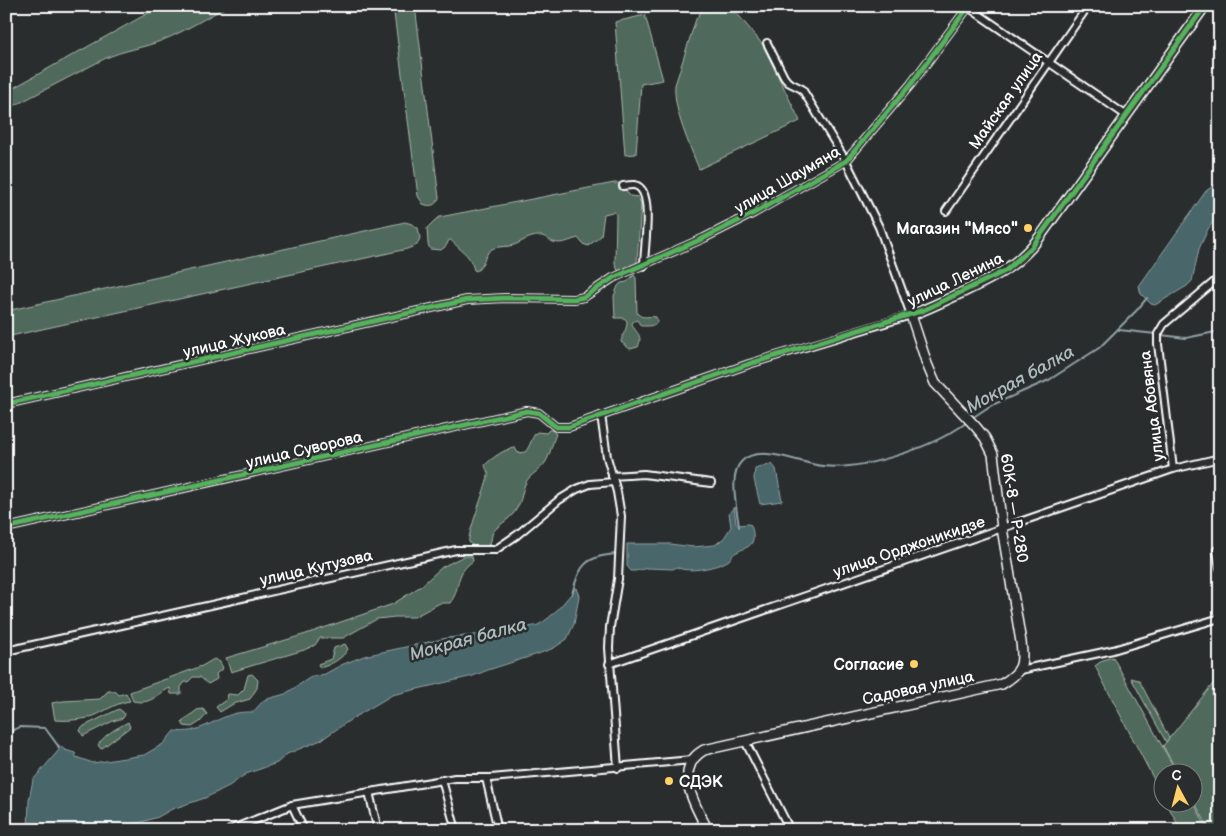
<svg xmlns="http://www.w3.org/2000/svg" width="1226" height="836" font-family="'Balsamiq Sans',sans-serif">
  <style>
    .green { fill: #506b5b; stroke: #a8b5ad }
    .water { fill: #48666a; stroke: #91a3a6 }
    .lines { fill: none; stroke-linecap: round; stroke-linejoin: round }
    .stream { stroke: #91a3a6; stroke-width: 2 }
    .street-casing { stroke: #fff; stroke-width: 10 }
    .secondary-casing { stroke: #fff; stroke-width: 12 }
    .street { stroke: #2a2d2e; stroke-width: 6 }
    .secondary { stroke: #2a2d2e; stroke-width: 9 }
    .cycleway-casing { stroke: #2a2d2e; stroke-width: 8 }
    .cycleway { stroke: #56b35d; stroke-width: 5 }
    .poi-dot { fill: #ffd166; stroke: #2a2d2e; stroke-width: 2 }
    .labels { text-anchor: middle; stroke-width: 5; stroke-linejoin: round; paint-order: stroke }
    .street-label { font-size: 16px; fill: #fff; stroke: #2a2d2e }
    .poi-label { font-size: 16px; font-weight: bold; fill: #fff; stroke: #2a2d2e; text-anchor: end }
    .water-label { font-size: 18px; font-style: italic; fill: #adbabc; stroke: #2a2d2e }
  </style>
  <rect width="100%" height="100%" fill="#2a2d2e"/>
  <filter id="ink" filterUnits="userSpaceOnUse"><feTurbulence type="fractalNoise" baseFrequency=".02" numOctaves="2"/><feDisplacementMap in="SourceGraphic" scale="10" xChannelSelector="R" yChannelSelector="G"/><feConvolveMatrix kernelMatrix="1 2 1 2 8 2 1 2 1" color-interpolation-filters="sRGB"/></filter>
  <g filter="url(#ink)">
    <g class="green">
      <path d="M161 6H229C206 17 186 31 163 40 144 48 123 50 104 59L6 110V92Z"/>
      <path d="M393 6H415L439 198C435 206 431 207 423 204L418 196Z"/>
      <path d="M715 6H731L763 45 800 121 699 169C690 146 673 110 675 85L696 19 701 12Z"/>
      <polygon points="645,15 663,80 641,84 636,154 625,155 615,22"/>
      <path d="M614 183H620L630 196 638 197 641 204 637 262C633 267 625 271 618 271L615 263 616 214 613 212 604 214 601 236 588 246 583 244 578 238C570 240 562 245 553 242 548 240 545 235 539 236 529 236 522 242 514 245 507 247 501 246 494 248 484 251 485 267 476 271L474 270C469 252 462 253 451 240H449L446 246 441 250 430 249 428 244 427 228 435 220 440 217Z"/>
      <polygon points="405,222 412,224 418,228 420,238 417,245 407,249 6,337 6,311"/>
      <path d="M634 275 636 278 637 313C643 320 648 315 656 317 661 327 648 326 641 326L637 320 634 321 632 323C634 333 644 333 638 347L630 349 621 342C622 334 627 331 627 321L624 318H615L614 296 618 286 621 283 627 282Z"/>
      <path d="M549 430H552L556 434C552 443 550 456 545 463 540 470 530 475 526 482 522 490 522 500 517 508 512 519 500 523 493 532 491 536 492 540 490 543 485 549 472 548 469 542 466 538 486 487 488 476 489 472 486 470 485 465 491 459 505 448 515 448L518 453 525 452C531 446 531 437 537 432L546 433Z"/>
      <path d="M464 556H472L473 561C453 575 462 588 450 603H440L414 617H395L377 619 343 638H320L315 645 304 650 231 672 226 658 306 634 393 604 421 586 442 567Z"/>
      <path d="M345 644 348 649C343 658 331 665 320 668L318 664 331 659 334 648Z"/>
      <polygon points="1113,657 1177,773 1164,774 1163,797 1095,666 1103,660"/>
      <path d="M214 659 220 662 223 668 216 674 217 679 208 684 200 677H193L188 682H185L181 687V694H171L170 688C155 695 152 705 133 701L130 692 202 666Z"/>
      <polygon points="252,674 258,680 257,688 250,699 233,704 220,712 216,707 227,699 228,694 238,695 244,689 248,675"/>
      <polygon points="1220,675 1220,830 1210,830 1194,801 1194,774 1178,773 1163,746"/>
      <polygon points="1131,678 1139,680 1169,738 1166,742"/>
      <path d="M108 691H115L119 695 126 693 130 701C114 703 102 714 88 718 77 720 65 721 55 720L52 703 63 701 100 699Z"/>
      <polygon points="119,709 123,712 125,715 123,718 113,721 83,736 80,730 84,726"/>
      <polygon points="203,709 207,714 200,722 192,727 184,726 182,722 197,710"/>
      <path d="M128 722 130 727 101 749 98 745C106 733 116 729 128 722Z"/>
      <polygon points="1194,803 1208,830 1181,830 1167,804"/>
    </g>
    <g class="water">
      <polygon points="1220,181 1220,212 1208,229 1199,249 1192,281 1187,286 1155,305 1151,304 1141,294 1139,286 1206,191"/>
      <polygon points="772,464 776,469 782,501 760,504 754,479 755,469"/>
      <path d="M734 507 736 523 739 525 748 524 751 525C753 531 755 539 751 544 748 548 742 549 737 552 733 553 732 557 729 560 720 567 686 574 677 567L673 569 648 568 635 571H631L627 566V544H670L693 547 715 545 724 538 731 527 729 513Z"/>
      <path d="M576 588 579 596 574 624 567 639 554 648 538 654 488 670 473 676 392 695 350 720 321 740 287 754 277 763 246 774 229 786 205 798 172 809 158 817 132 825 122 830H28L29 800 33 780 59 750 57 744 65 750 75 753 76 757 93 763 144 755 163 744 174 731C200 735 214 718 237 713 242 712 248 712 253 712L264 700 285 694 311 677 325 674 341 665 364 656 447 638 519 630C526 626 532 627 538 625 552 618 566 600 576 588Z"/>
    </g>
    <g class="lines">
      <g class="stream">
        <polyline points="1119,330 1156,334"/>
        <polyline points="1161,335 1186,338 1220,331"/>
        <polyline points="972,418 990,406 1049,380 1099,348 1137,310 1147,298"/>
        <path d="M739 527C737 509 728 474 742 461 760 443 801 464 823 466 864 471 933 447 966 423"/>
        <path d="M572 594C580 565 585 556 617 554"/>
        <polyline points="6,747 13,730 20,727 45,728 59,747"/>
      </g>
      <g class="street-casing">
        <g id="street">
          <polyline points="968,7 1127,116"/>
          <path d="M623 186C630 185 636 183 641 189 652 201 644 249 644 266"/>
          <polyline points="946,211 1088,6"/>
          <polyline points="6,404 467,300 506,298 574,299 584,297 613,278 704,238 754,213 846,161 911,84 969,6"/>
          <polyline points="601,415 607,457 617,492 621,516 618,579 610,627 609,648 618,768"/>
          <polyline points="1173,469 1158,344 1158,334 1164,324 1220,277"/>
          <polyline points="612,476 644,474 711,483"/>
          <polyline points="6,528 527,411 539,413 556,427 569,427 749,364 911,315 879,227 846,161 802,89 788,82 784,77 767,43"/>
          <polyline points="1217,550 1220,568"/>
          <polyline points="6,651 456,550 495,550 517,535 559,500 577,489 590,484 614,482"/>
          <polyline points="609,664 1173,469 1220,458"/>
          <polyline points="1020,670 1113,650 1220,618"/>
          <polyline points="745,741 790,830"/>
          <polyline points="486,778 498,830"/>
          <polyline points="442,780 456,830"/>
          <polyline points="369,792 378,830"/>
          <polyline points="292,805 304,830"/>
          <polyline points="230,830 292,805 455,778 491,778 692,760"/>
        </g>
      </g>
      <g class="secondary-casing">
        <path id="secondary" d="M708 830C695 806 672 768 704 750L1002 684C1022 672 1024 665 1021 642L1002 528 993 454 985 438 976 427 935 383 927 364 911 315C927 309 942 302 957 295 991 279 1016 268 1039 238L1205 6"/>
      </g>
      <use href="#street" class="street"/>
      <use href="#secondary" class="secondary"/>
      <g class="cycleway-casing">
        <g id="cycleway">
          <polyline points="6,404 467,300 506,298 574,299 584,297 613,278 704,238 754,213 846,161 911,84 969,6"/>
          <polyline points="6,528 527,411 539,413 556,427 569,427 749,364 924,310 1005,271 1032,247 1205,6"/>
        </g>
      </g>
      <use href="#cycleway" class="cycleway"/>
    </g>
  </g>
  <g class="poi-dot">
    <circle cx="1028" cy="228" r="5"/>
    <circle cx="914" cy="664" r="5"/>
    <circle cx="669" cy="781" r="5"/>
  </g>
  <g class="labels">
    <g class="street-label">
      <text transform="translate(1005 100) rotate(-55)" y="6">Майская улица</text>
      <text transform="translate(787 179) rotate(-30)" y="6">улица Шаумяна</text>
      <text transform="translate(955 279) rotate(-26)" y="6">улица Ленина</text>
      <text transform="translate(234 340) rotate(-13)" y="6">улица Жукова</text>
      <text transform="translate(1151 406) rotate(-97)" y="6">улица Абовяна</text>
      <text transform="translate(304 449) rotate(-13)" y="6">улица Суворова</text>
      <text transform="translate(1015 508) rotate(81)" y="6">60К-8 — Р-280</text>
      <text transform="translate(909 546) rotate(-19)" y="6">улица Орджоникидзе</text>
      <text transform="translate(316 567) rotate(-13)" y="6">улица Кутузова</text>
      <text transform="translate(918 687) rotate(-12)" y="6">Садовая улица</text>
    </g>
    <g class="poi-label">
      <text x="1018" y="234">Магазин "Мясо"</text>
      <text x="904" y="670">Согласие</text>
      <text x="679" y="787" text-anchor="start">СДЭК</text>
    </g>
    <g class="water-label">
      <text transform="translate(1020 379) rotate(-29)" y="6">Мокрая балка</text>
      <text transform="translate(468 639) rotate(-15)" y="6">Мокрая балка</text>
    </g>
  </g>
  <rect width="1226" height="836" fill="none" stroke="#2a2d2e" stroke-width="25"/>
  <rect x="12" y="12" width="1201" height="811" fill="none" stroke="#fff" stroke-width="2" filter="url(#ink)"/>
  <g transform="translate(1178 788) rotate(353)"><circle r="24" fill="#2a2d2e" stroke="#7f8182"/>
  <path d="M0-4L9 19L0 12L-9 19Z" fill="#ffd166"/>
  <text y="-8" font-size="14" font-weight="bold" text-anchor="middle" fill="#ffffff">С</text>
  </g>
</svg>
